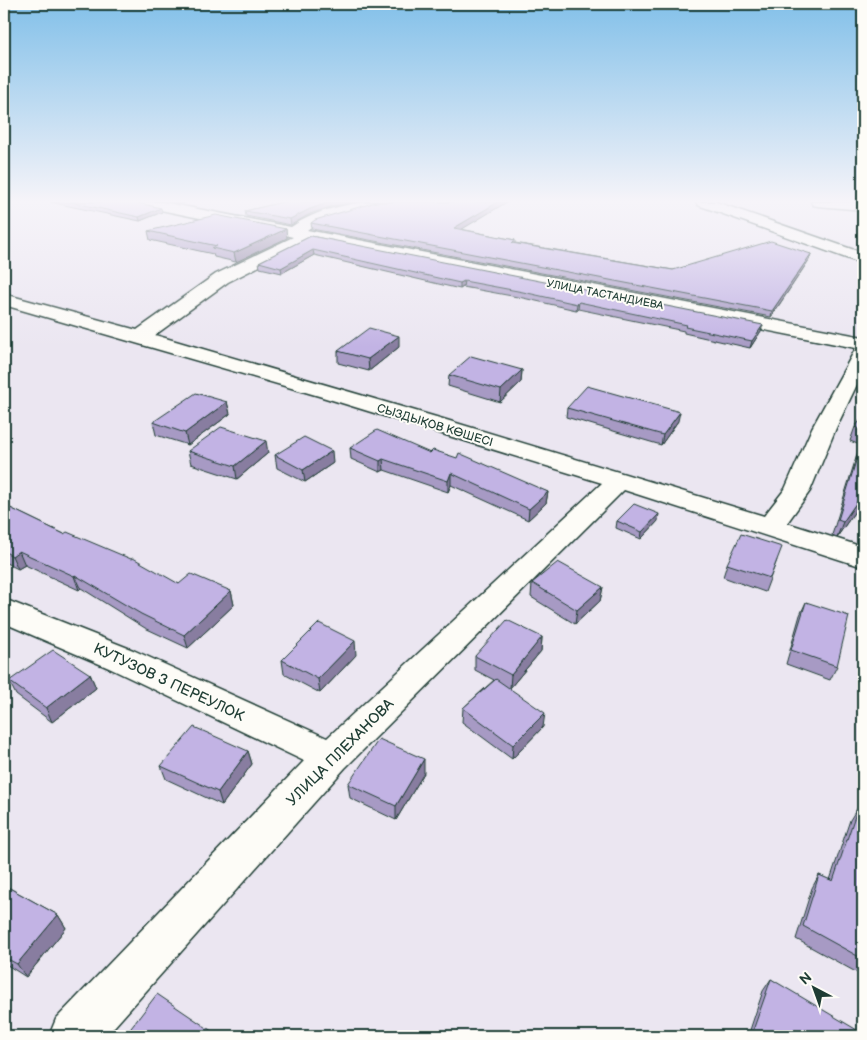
<svg xmlns="http://www.w3.org/2000/svg" width="867" height="1040" font-family="'Balsamiq Sans',sans-serif">
  <style>
    .lines { fill: none; stroke-linecap: round; stroke-linejoin: round }
    .street-casing { stroke: #1f3d34; stroke-width: 3 }
    .secondary-casing { stroke: #1f3d34; stroke-width: 3 }
    .street { fill: #fdfcf7; fill-rule: evenodd }
    .secondary { fill: #fdfcf7; fill-rule: evenodd }
    .wall { fill: #a79ac4; stroke: #1f3d34 }
    .shaded-wall { fill: #887da0; stroke: #1f3d34 }
    .building { fill: #c2b3e4; stroke: #1f3d34 }
    .labels { text-anchor: middle; stroke-width: 4; stroke-linejoin: round; paint-order: stroke }
    .far-street-label { font-size: 11px; fill: #1f3d34; stroke: #fdfcf7 }
    .street-label { font-size: 12px; fill: #1f3d34; stroke: #fdfcf7 }
    .near-street-label { font-size: 15px; fill: #1f3d34; stroke: #fdfcf7 }
  </style>
  <rect width="100%" height="100%" fill="#ebe6f1"/>
  <filter id="ink" filterUnits="userSpaceOnUse"><feTurbulence type="fractalNoise" baseFrequency=".02" numOctaves="2"/><feDisplacementMap in="SourceGraphic" scale="10" xChannelSelector="R" yChannelSelector="G"/><feConvolveMatrix kernelMatrix="1 2 1 2 8 2 1 2 1" color-interpolation-filters="sRGB"/></filter>
  <g filter="url(#ink)">
    <g class="lines">
      <g class="street-casing">
        <g id="street">
          <path d="M134 202H162L291 227C316 210 349 202 379 202L377 205 315 224 307 230 863 337V372L836 428 810 491 787 523 863 547V567L624 490 345 768 106 1036H49L56 1019 304 761 109 668 4 623V599L133 650 327 738 602 483 319 396 4 305V294L137 330 216 274 293 237 141 206 136 205ZM311 240 856 348 812 428 785 489 764 516 443 419 155 335 228 282Z"/>
          <polygon points="811,202 863,202 863,210 818,206 813,205"/>
        </g>
      </g>
      <g class="secondary-casing">
        <polygon id="secondary" points="696,202 716,202 863,253 863,264 698,205"/>
      </g>
      <use href="#street" class="street"/>
      <use href="#secondary" class="secondary"/>
    </g>
    <g class="wall">
      <polygon points="50,202 134,202 162,212 140,221"/>
      <polygon points="170,202 187,202 182,204"/>
      <polygon points="283,202 355,202 333,206 310,214 291,225 246,216 245,211"/>
      <polygon points="376,202 507,202 461,229 515,240 515,243 673,270 811,254 809,260 771,317 312,229 311,223"/>
      <polygon points="286,229 287,238 236,262 214,257 213,254 150,240 148,231"/>
      <polygon points="311,236 761,331 750,348 684,333 684,331 578,309 576,310 523,298 463,287 460,289 314,255 282,273 260,268 259,262"/>
      <polygon points="399,347 369,371 338,363 338,351"/>
      <polygon points="522,370 521,382 500,402 448,386 449,375"/>
      <polygon points="227,402 230,414 188,445 156,435 153,422"/>
      <polygon points="567,408 678,421 661,445 566,417"/>
      <polygon points="863,417 863,508 858,507 837,537 832,535 860,445 850,441 855,427"/>
      <polygon points="350,448 430,453 548,492 546,503 528,520 451,485 448,492 384,470 380,472 351,459"/>
      <polygon points="188,451 268,453 237,479 191,464"/>
      <polygon points="275,455 333,463 305,482 277,468"/>
      <polygon points="4,505 64,534 179,584 231,591 234,605 188,648 145,628 81,588 79,590 25,565 18,569 4,562"/>
      <polygon points="617,521 658,521 641,539 616,528"/>
      <polygon points="777,560 765,592 723,577 727,564"/>
      <polygon points="532,583 603,587 600,601 575,624 531,597"/>
      <polygon points="806,602 837,666 830,680 786,664 800,615"/>
      <polygon points="542,637 541,651 510,688 543,727 512,759 462,722 463,708 494,680 475,670 475,656"/>
      <polygon points="356,655 320,693 284,674 282,660"/>
      <polygon points="90,674 96,688 52,722 16,695 9,681"/>
      <polygon points="248,751 252,764 222,805 166,779 161,766"/>
      <polygon points="424,773 396,820 350,798 348,784"/>
      <polygon points="858,807 863,809 863,976 796,939 812,888 819,875 830,880 850,820"/>
      <polygon points="4,885 58,915 66,928 26,977 4,963"/>
      <polygon points="771,979 855,1036 748,1036 763,991"/>
    </g>
    <g class="shaded-wall">
      <polygon points="330,202 355,202 333,206 310,214 291,225 290,219 310,209"/>
      <polygon points="498,202 507,202 454,234 454,228"/>
      <polygon points="161,208 162,212 140,221 139,217"/>
      <polygon points="286,229 287,238 236,262 234,253"/>
      <polygon points="313,250 314,255 282,273 281,268"/>
      <polygon points="811,254 809,260 771,317 772,311"/>
      <polygon points="464,281 463,287 460,289 460,283"/>
      <polygon points="579,302 578,309 576,310 577,304"/>
      <polygon points="763,325 761,331 750,348 752,341"/>
      <polygon points="399,336 399,347 369,371 368,359"/>
      <polygon points="522,370 521,382 500,402 501,390"/>
      <polygon points="227,402 230,414 188,445 185,433"/>
      <polygon points="680,412 678,421 661,445 663,435"/>
      <polygon points="266,441 268,453 237,479 235,466"/>
      <polygon points="332,451 333,463 305,482 303,470"/>
      <polygon points="383,459 384,470 380,472 380,461"/>
      <polygon points="451,473 451,485 448,492 448,481"/>
      <polygon points="548,492 546,503 528,520 529,509"/>
      <polygon points="863,493 858,507 837,537 843,522"/>
      <polygon points="659,514 658,521 641,539 642,532"/>
      <polygon points="19,551 25,565 18,569 12,556"/>
      <polygon points="75,575 81,588 79,590 74,576"/>
      <polygon points="603,587 600,601 575,624 577,610"/>
      <polygon points="231,591 234,605 188,648 184,635"/>
      <polygon points="542,637 541,651 510,688 511,675"/>
      <polygon points="355,641 356,655 320,693 318,679"/>
      <polygon points="90,674 96,688 52,722 46,708"/>
      <polygon points="545,713 543,727 512,759 513,745"/>
      <polygon points="248,751 252,764 222,805 218,792"/>
      <polygon points="424,759 424,773 396,820 396,806"/>
      <polygon points="58,915 66,928 26,977 17,964"/>
    </g>
    <g class="building">
      <polygon points="70,202 134,202 161,208 139,217"/>
      <polygon points="283,202 330,202 310,209 290,219 245,211"/>
      <polygon points="376,202 498,202 454,228 515,240 512,243 673,270 771,241 811,254 772,311 311,223 315,220"/>
      <polygon points="216,215 286,229 234,253 212,248 217,246 148,231"/>
      <polygon points="311,236 763,325 752,341 685,327 687,325 579,302 577,304 523,292 464,281 460,283 313,250 281,268 259,262"/>
      <polygon points="369,328 399,336 368,359 338,351"/>
      <polygon points="471,356 522,370 501,390 449,375"/>
      <polygon points="587,386 680,412 663,435 567,408"/>
      <polygon points="196,393 227,402 185,433 153,422"/>
      <polygon points="863,417 863,430 855,427"/>
      <polygon points="221,427 266,441 235,466 188,451"/>
      <polygon points="377,430 430,453 433,450 457,458 459,453 548,492 529,509 451,473 448,481 383,459 380,461 350,448"/>
      <polygon points="304,437 332,451 303,470 275,455"/>
      <polygon points="863,438 863,493 843,522 838,520"/>
      <polygon points="634,504 659,514 642,532 617,521"/>
      <polygon points="4,505 64,534 67,532 131,559 133,558 179,584 191,574 231,591 184,635 141,614 75,575 74,576 19,551 12,556 4,551"/>
      <polygon points="741,534 782,547 770,578 727,564"/>
      <polygon points="558,562 603,587 577,610 532,583"/>
      <polygon points="806,602 849,616 837,666 791,650"/>
      <polygon points="507,620 542,637 511,675 475,656"/>
      <polygon points="319,623 355,641 318,679 282,660"/>
      <polygon points="53,650 90,674 46,708 9,681"/>
      <polygon points="496,679 545,713 513,745 463,708"/>
      <polygon points="194,727 248,751 218,792 161,766"/>
      <polygon points="379,739 424,759 396,806 348,784"/>
      <polygon points="858,807 863,809 863,959 803,926 819,875 833,881"/>
      <polygon points="4,885 58,915 17,964 4,957"/>
      <polygon points="771,979 857,1030 855,1036 751,1036"/>
      <polygon points="157,994 219,1036 125,1036"/>
    </g>
  </g>
  <linearGradient id="sky" x2="0" y2="1"><stop stop-color="#82c0e9"/><stop offset="0.58" stop-color="#f6f4f9"/><stop offset="1" stop-color="#f6f4f9" stop-opacity="0"/></linearGradient>
  <rect width="867" height="347" fill="url(#sky)"/>
  <g class="labels">
    <g class="far-street-label">
      <text transform="translate(605 294) rotate(11)" y="4">УЛИЦА ТАСТАНДИЕВА</text>
    </g>
    <g class="street-label">
      <text transform="translate(435 425) rotate(17)" y="4">СЫЗДЫҚОВ КӨШЕСІ</text>
    </g>
    <g class="near-street-label">
      <text transform="translate(169 682) rotate(25)" y="5">КУТУЗОВ 3 ПЕРЕУЛОК</text>
      <text transform="translate(340 752) rotate(-45)" y="5">УЛИЦА ПЛЕХАНОВА</text>
    </g>
  </g>
  <rect width="867" height="1040" fill="none" stroke="#fdfcf7" stroke-width="20"/>
  <rect x="10" y="10" width="847" height="1020" fill="none" stroke="#1f3d34" stroke-width="2" filter="url(#ink)"/>
  <g transform="translate(814 988) rotate(319)" stroke="#fdfcf7" stroke-width="4" paint-order="stroke">
  <path d="M0-4L9 19L0 12L-9 19Z" fill="#1f3d34"/>
  <text y="-8" font-size="14" font-weight="bold" text-anchor="middle" fill="#1f3d34">N</text>
  </g>
</svg>
